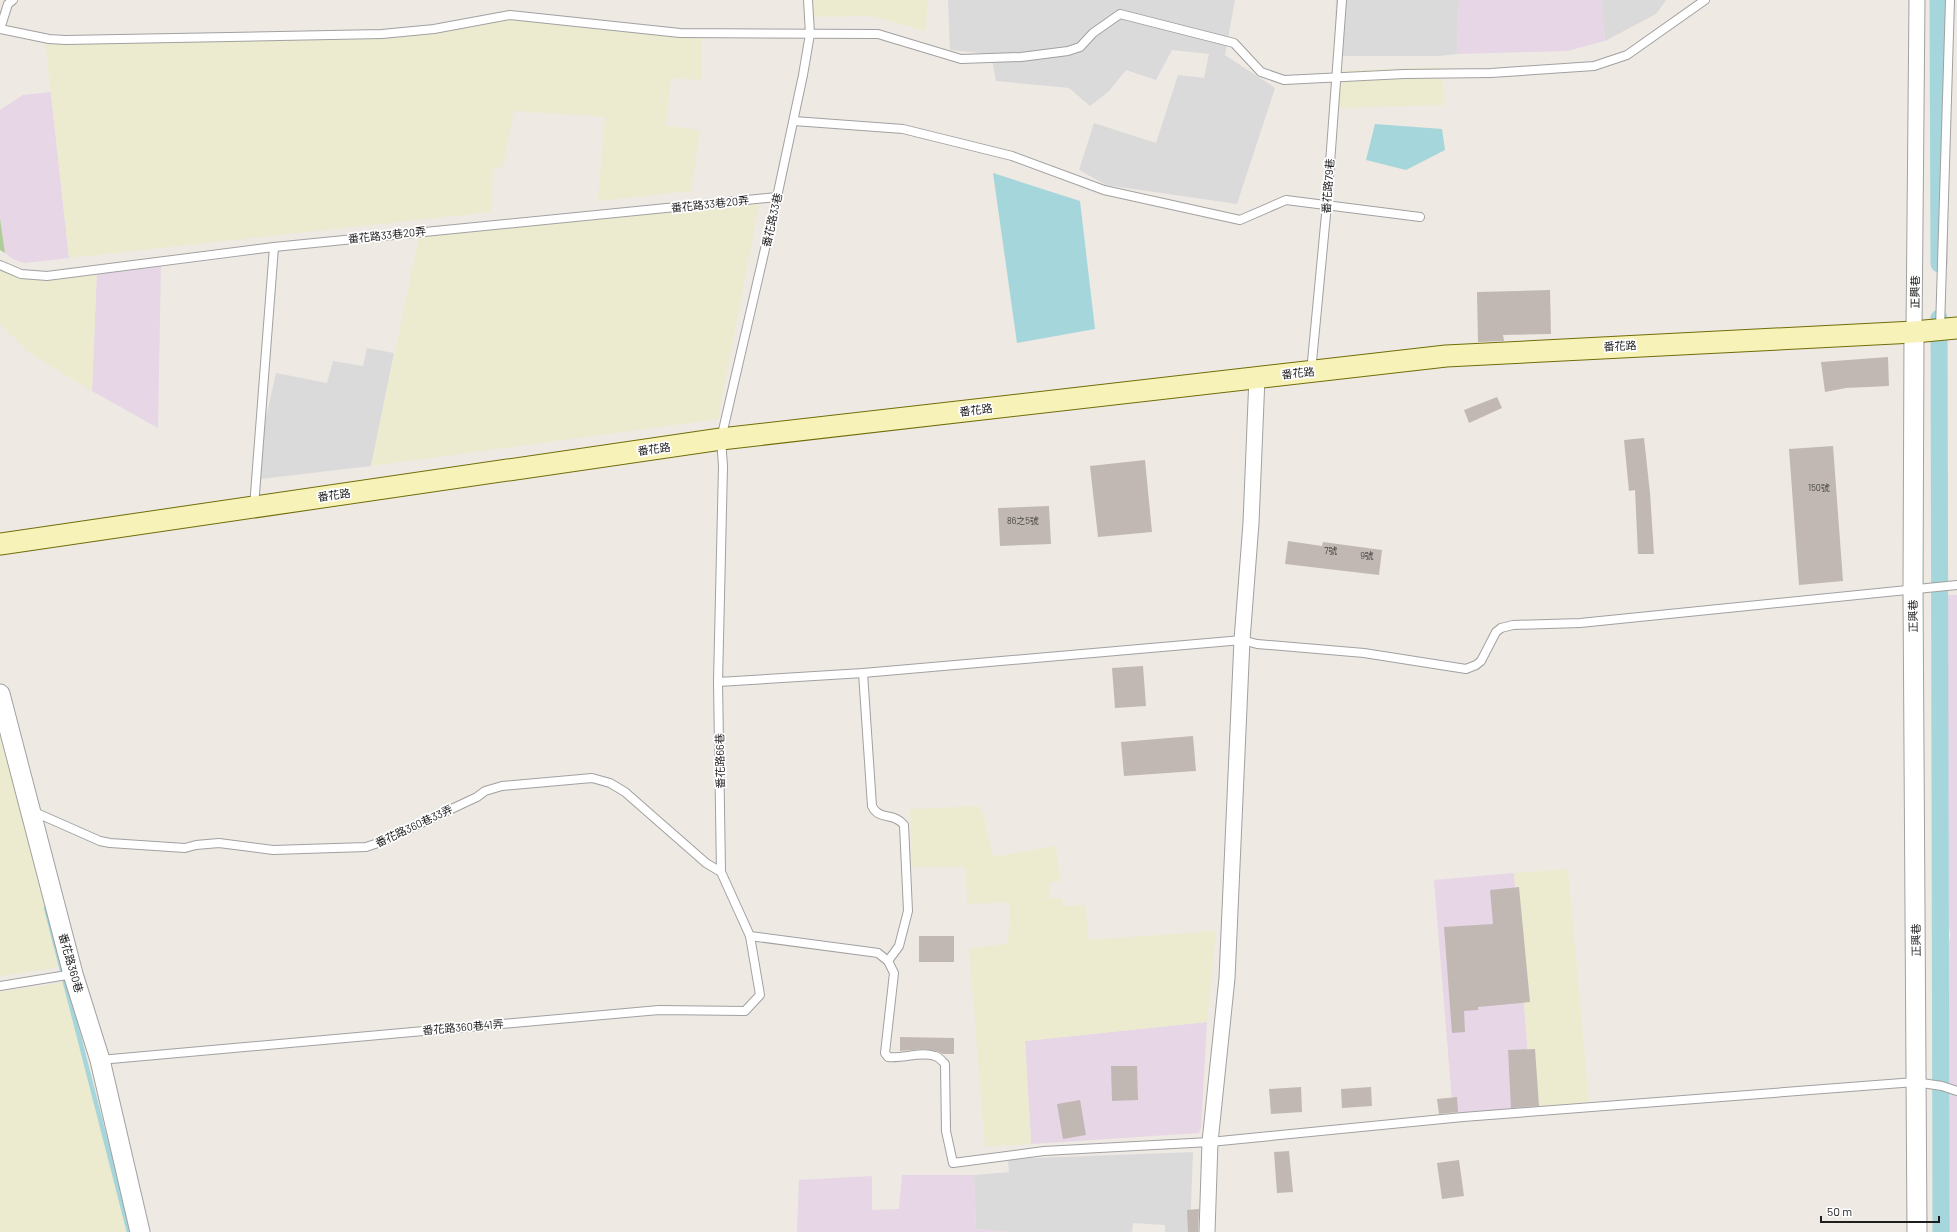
<svg xmlns="http://www.w3.org/2000/svg" width="1957" height="1232" font-family="Barlow,'Noto Sans TC',sans-serif">
  <style>
    .residential { fill: #dbdada }
    .industrial { fill: #e7d6e6 }
    .farmland { fill: #ecebcf }
    .forest { fill: #afcc99 }
    .water { fill: #a5d6db }
    .lines { fill: none; stroke-linecap: round; stroke-linejoin: round }
    .stream { stroke: #a5d6db; stroke-width: 4.5 }
    .canal { stroke: #a5d6db; stroke-width: 17 }
    .building { fill: #c2b8b3 }
    .service-casing { stroke: #a1a1a1; stroke-width: 10 }
    .minor-casing { stroke: #a1a1a1; stroke-width: 17 }
    .tertiary-casing { stroke: #a1a1a1; stroke-width: 21 }
    .secondary-casing { stroke: #706d08; stroke-width: 23 }
    .service { stroke: #fff; stroke-width: 8 }
    .minor { stroke: #fff; stroke-width: 15 }
    .tertiary { stroke: #fff; stroke-width: 19 }
    .secondary { stroke: #f7f2b8; stroke-width: 21 }
    .labels { text-anchor: middle; stroke-width: 3.5; stroke-linejoin: round; paint-order: stroke }
    .number-label { font-size: 9px; fill: #464442 }
    .street-label { font-size: 11px; fill: #1d1d1d; stroke: #fff }
  </style>
  <rect width="100%" height="100%" fill="#eee9e3"/>
  <g class="residential">
    <polygon points="948,0 1235,0 1225,55 1275,88 1237,204 1106,185 1079,170 1094,123 1156,143 1178,75 1204,78 1209,54 1172,50 1156,80 1126,70 1109,91 1090,106 1069,88 996,81 991,54 950,50"/>
    <polygon points="1336,0 1459,0 1457,54 1439,56 1334,56"/>
    <polygon points="1601,0 1666,0 1656,14 1605,41"/>
    <polygon points="367,348 394,353 371,466 252,480 276,373 327,383 333,361 363,366"/>
    <polygon points="1193,1152 1190,1232 1165,1232 1165,1225 1133,1223 1132,1232 1007,1232 976,1229 974,1175 1009,1172 1008,1159"/>
  </g>
  <g class="industrial">
    <polygon points="1459,0 1601,0 1605,41 1567,51 1457,54"/>
    <polygon points="51,92 69,258 24,263 13,259 5,253 0,218 0,110 23,95"/>
    <polygon points="161,260 158,428 92,391 97,267"/>
    <polygon points="1940,595 1957,595 1957,1232 1938,1232 1941,971 1951,935 1937,893"/>
    <polygon points="1514,873 1532,1108 1453,1113 1434,880"/>
    <polygon points="1207,1022 1201,1128 1199,1133 1031,1144 1025,1041"/>
    <polygon points="902,1175 974,1175 976,1229 1007,1232 797,1232 799,1180 872,1176 872,1210 899,1209"/>
  </g>
  <g class="farmland">
    <polygon points="808,0 928,0 925,31 872,16 811,17"/>
    <polygon points="523,16 702,30 701,80 671,78 666,126 700,130 691,191 598,201 605,117 514,111 503,166 493,169 491,212 69,258 45,41 412,29 476,18"/>
    <polygon points="1441,67 1445,105 1340,108 1335,71"/>
    <polygon points="740,197 759,205 718,419 371,466 420,232"/>
    <polygon points="0,266 21,276 97,267 92,391 31,354 0,324"/>
    <polygon points="0,718 62,967 0,976"/>
    <polygon points="977,806 982,810 993,857 1056,846 1060,881 1050,883 1050,899 1062,898 1063,906 1085,905 1089,940 1216,931 1207,1022 1025,1041 1031,1144 985,1147 969,948 1008,944 1010,902 967,904 966,867 912,867 910,812 911,809"/>
    <polygon points="1568,869 1589,1103 1532,1108 1514,873"/>
    <polygon points="66,982 128,1232 0,1232 0,992"/>
  </g>
  <polygon class="forest" points="0,218 5,253 0,250"/>
  <g class="water">
    <polygon points="1375,124 1442,129 1445,150 1406,170 1366,160"/>
    <polygon points="993,173 1080,201 1095,329 1017,343"/>
  </g>
  <g class="lines">
    <polyline class="stream" points="46,908 129,1232"/>
    <g class="canal">
      <polyline points="1938,0 1939,264"/>
      <polyline points="1939,318 1941,1232"/>
    </g>
  </g>
  <g class="building">
    <polygon points="1550,290 1551,334 1503,335 1504,341 1478,342 1477,292"/>
    <polygon points="1888,357 1889,386 1846,388 1825,392 1821,362"/>
    <polygon points="1497,397 1502,408 1469,423 1464,410"/>
    <polygon points="1644,438 1650,493 1654,554 1638,554 1635,490 1629,491 1624,440"/>
    <polygon points="1833,446 1843,581 1799,585 1789,449"/>
    <polygon points="1145,460 1152,532 1098,537 1090,466"/>
    <polygon points="1049,506 1051,544 1000,546 998,508"/>
    <polygon points="1288,541 1322,546 1323,542 1382,550 1379,575 1285,564"/>
    <polygon points="1143,666 1146,706 1115,708 1112,668"/>
    <polygon points="1193,736 1196,771 1124,776 1121,742"/>
    <polygon points="1519,887 1530,1002 1478,1007 1478,1010 1464,1011 1465,1032 1452,1033 1444,927 1493,924 1490,890"/>
    <rect x="919" y="936" width="35" height="26"/>
    <polygon points="900,1037 954,1038 954,1054 943,1054 936,1051 924,1049 900,1051"/>
    <polygon points="1535,1049 1539,1106 1511,1108 1508,1050"/>
    <polygon points="1111,1066 1137,1066 1138,1100 1112,1101"/>
    <polygon points="1301,1087 1302,1112 1271,1114 1269,1089"/>
    <polygon points="1371,1087 1372,1106 1342,1108 1341,1089"/>
    <polygon points="1457,1097 1458,1112 1439,1114 1437,1099"/>
    <polygon points="1080,1100 1086,1135 1063,1139 1057,1104"/>
    <polygon points="1289,1151 1293,1192 1277,1193 1274,1152"/>
    <polygon points="1459,1160 1464,1196 1442,1199 1437,1163"/>
    <polygon points="1199,1209 1198,1232 1188,1232 1187,1210"/>
  </g>
  <g class="lines">
    <g class="service-casing">
      <g id="service">
        <polyline points="808,0 810,34 803,75 777,197 721,439 723,466 718,682 721,872 750,936 871,952 878,953 888,961"/>
        <polyline points="0,29 49,39 65,40 382,34 434,29 510,15 680,33 878,34 961,59 1021,57 1068,51 1080,47 1093,33 1120,14 1234,43 1261,72 1284,80 1404,74 1491,73 1594,66 1627,55 1705,0"/>
        <polyline points="0,29 8,4 13,0"/>
        <polyline points="794,121 903,129 1012,156 1104,190 1240,220 1286,200 1420,217"/>
        <polyline points="0,265 21,274 47,276 274,247 777,197"/>
        <polyline points="1940,329 1950,0"/>
        <polyline points="1311,372 1327,204 1342,0"/>
        <polyline points="254,507 274,247"/>
        <path d="M863 673 872 806C879 821 894 812 904 825L908 911 899 946 888 961 894 973 885 1053 888 1057C903 1059 920 1051 935 1056 939 1057 942 1061 945 1064L946 1131 953 1163 1044 1151 1210 1142 1463 1117 1915 1082 1942 1086 1957 1091"/>
        <polyline points="718,682 863,673 1242,640 1257,644 1364,653 1466,669 1476,665 1481,661 1496,632 1501,628 1513,625 1580,623 1957,585"/>
        <polyline points="32,811 100,841 110,843 185,848 196,845 219,843 273,850 366,847 381,842 477,797 485,791 502,786 592,778 610,783 625,792 706,863 721,872"/>
        <polyline points="0,986 73,974"/>
        <polyline points="100,1060 659,1010 745,1011 760,995 750,936"/>
      </g>
    </g>
    <g class="minor-casing">
      <g id="minor">
        <polyline points="1914,332 1917,0"/>
        <polyline points="1207,1232 1210,1142 1227,978 1242,640 1251,523 1257,377"/>
      </g>
    </g>
    <g class="tertiary-casing">
      <g id="tertiary">
        <polyline points="1914,332 1913,591 1917,1232"/>
        <polyline points="0,694 73,974 100,1060 140,1232"/>
      </g>
    </g>
    <g class="secondary-casing">
      <polyline id="secondary" points="0,544 721,439 1446,356 1914,332 1957,328"/>
    </g>
    <use href="#service" class="service"/>
    <use href="#minor" class="minor"/>
    <use href="#tertiary" class="tertiary"/>
    <use href="#secondary" class="secondary"/>
  </g>
  <g class="labels">
    <g class="number-label">
      <text x="1819" y="491">150號</text>
      <text x="1023" y="524">86之5號</text>
      <text x="1331" y="554">7號</text>
      <text x="1367" y="559">9號</text>
    </g>
    <g class="street-label">
      <text transform="translate(1328 186) rotate(-86)" y="4">番花路79巷</text>
      <text transform="translate(710 204) rotate(-6)" y="4">番花路33巷20弄</text>
      <text transform="translate(772 220) rotate(-77)" y="4">番花路33巷</text>
      <text transform="translate(387 235) rotate(-6)" y="4">番花路33巷20弄</text>
      <text transform="translate(1915 292) rotate(-90)" y="4">正興巷</text>
      <text transform="translate(1620 346) rotate(-3)" y="4">番花路</text>
      <text transform="translate(1298 373) rotate(-6)" y="4">番花路</text>
      <text transform="translate(976 410) rotate(-7)" y="4">番花路</text>
      <text transform="translate(654 449) rotate(-8)" y="4">番花路</text>
      <text transform="translate(334 495) rotate(-8)" y="4">番花路</text>
      <text transform="translate(1913 616) rotate(-91)" y="4">正興巷</text>
      <text transform="translate(720 761) rotate(-91)" y="4">番花路66巷</text>
      <text transform="translate(414 826) rotate(-25)" y="4">番花路360巷33弄</text>
      <text transform="translate(1916 940) rotate(-91)" y="4">正興巷</text>
      <text transform="translate(71 963) rotate(74)" y="4">番花路360巷</text>
      <text transform="translate(463 1027) rotate(-5)" y="4">番花路360巷41弄</text>
    </g>
  </g>
  <path d="M1821 1216v6h118v-6" fill="none" stroke="#1d1d1d" stroke-width="2"/>
  <text x="1827" y="1216" font-size="12" fill="#1d1d1d" stroke="#ffffff" stroke-width="3" paint-order="stroke">50 m</text>
</svg>
